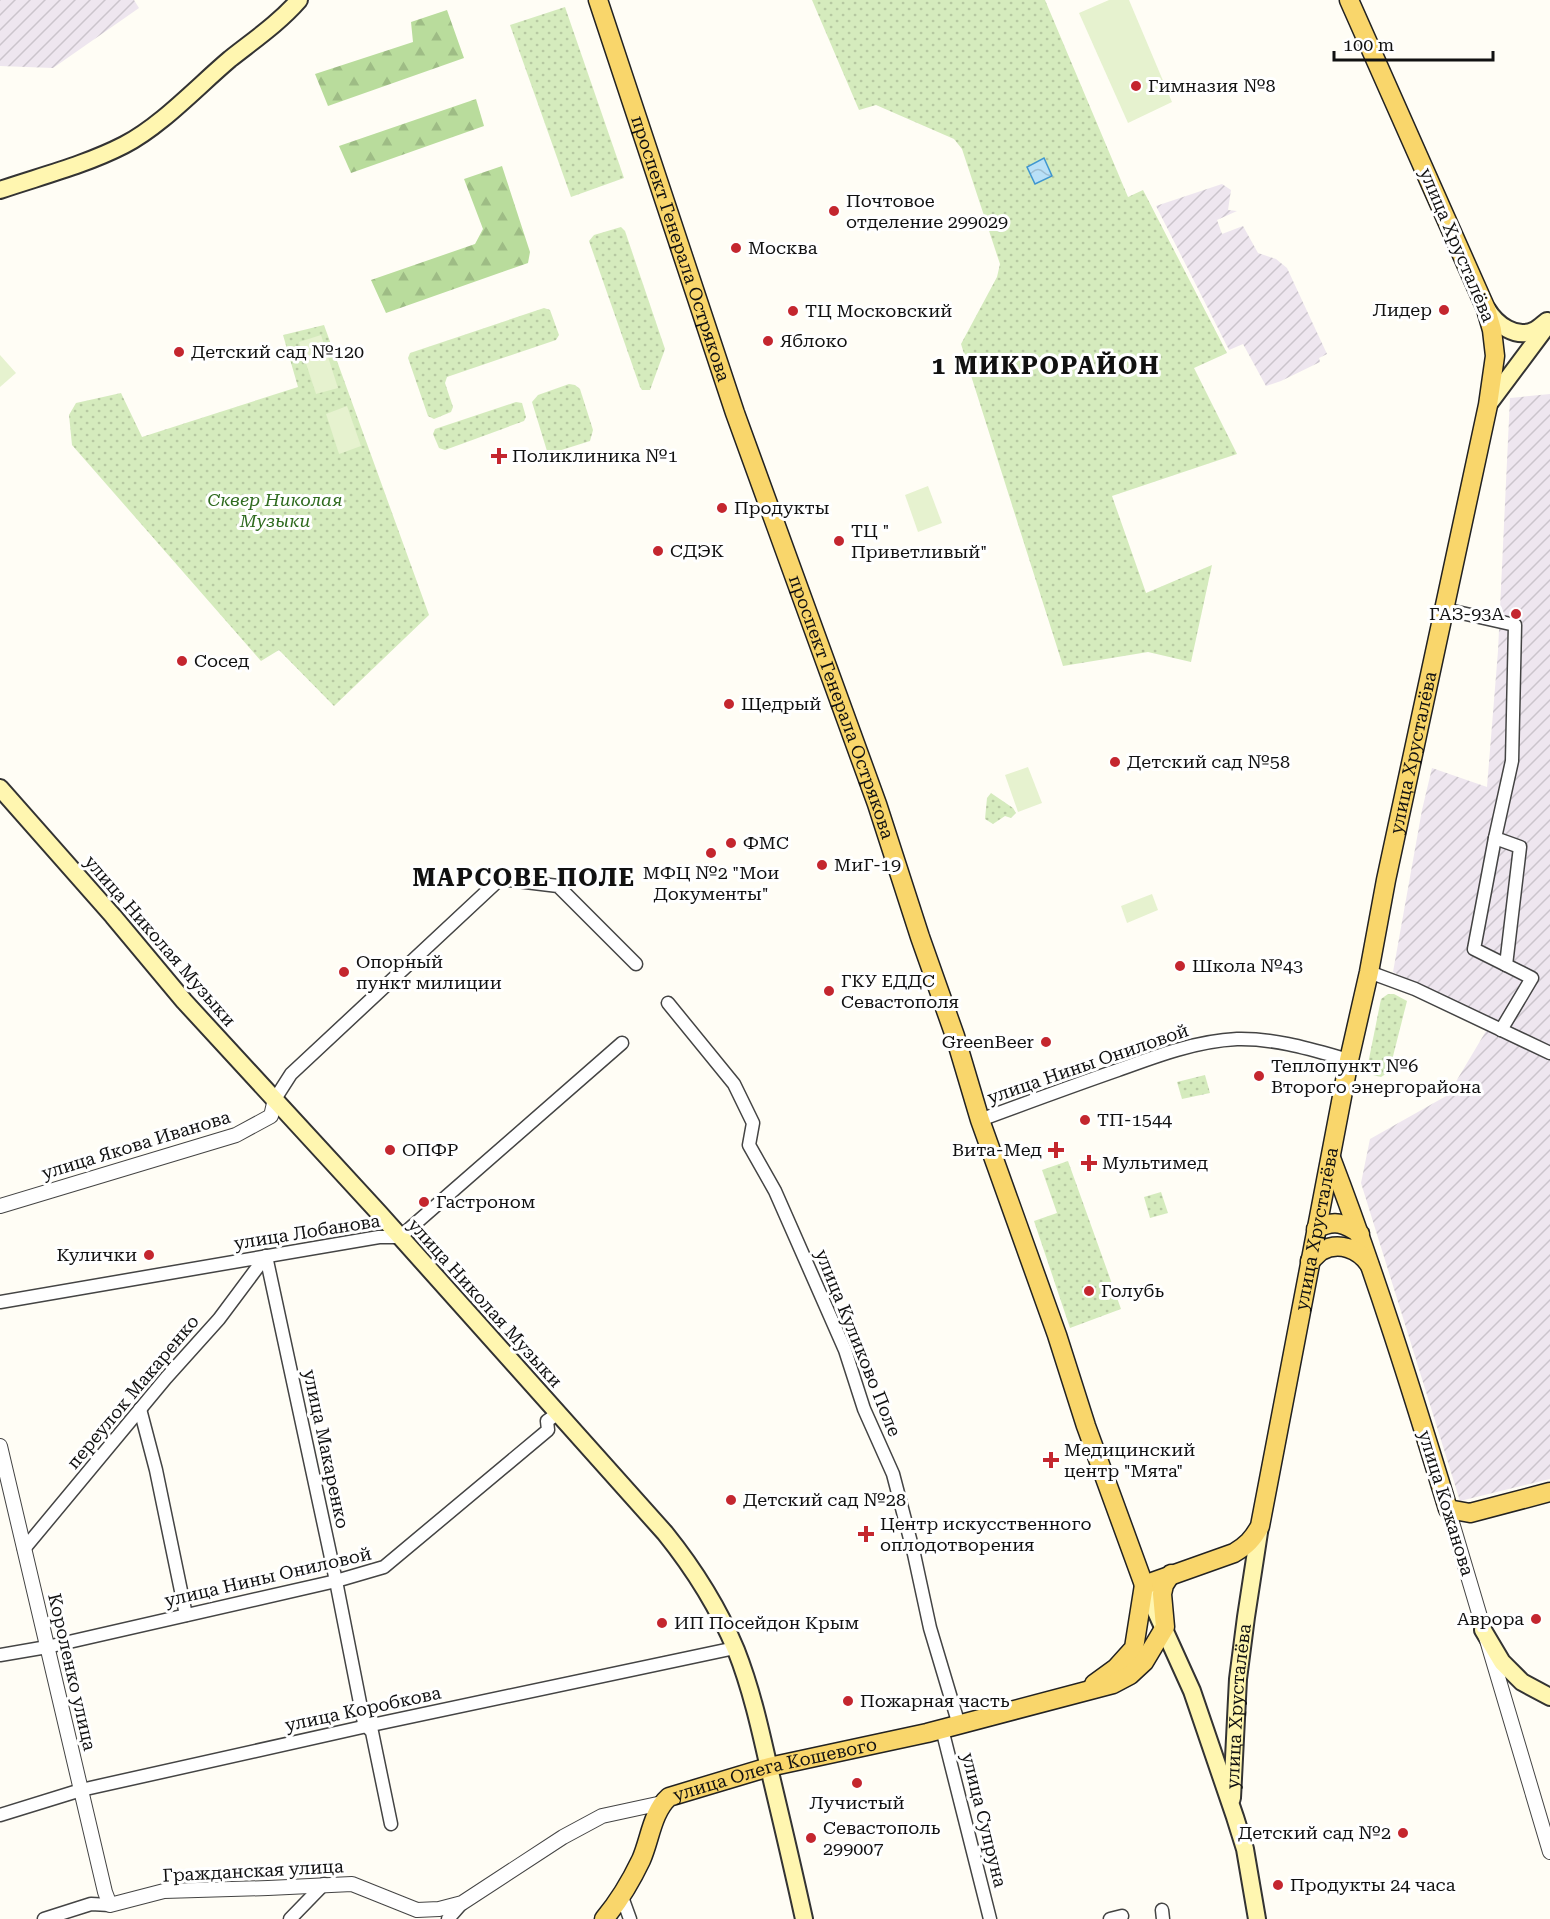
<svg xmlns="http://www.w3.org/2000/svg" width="1550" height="1919" font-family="'Roboto Serif',serif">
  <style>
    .industrial { fill: url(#industrial-furrows) }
    .grass { fill: url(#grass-dots) }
    .forest { fill: url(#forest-firs) }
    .pitch { fill: #e6f2cf }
    .water { fill: url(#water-waves); stroke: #3f96cf; stroke-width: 1.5 }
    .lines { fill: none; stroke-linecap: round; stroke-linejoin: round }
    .minor-casing { stroke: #444; stroke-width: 15 }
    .tertiary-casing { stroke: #444; stroke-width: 16 }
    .secondary-casing { stroke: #333; stroke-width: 20 }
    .primary-casing { stroke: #222; stroke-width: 21 }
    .minor { stroke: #fff; stroke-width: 12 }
    .tertiary { stroke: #fff; stroke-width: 14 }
    .secondary { stroke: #fff6b0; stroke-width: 16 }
    .primary { stroke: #f9d66b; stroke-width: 18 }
    .poi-dot { fill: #c4262e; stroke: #fff; stroke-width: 2 }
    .labels { text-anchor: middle; stroke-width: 6; stroke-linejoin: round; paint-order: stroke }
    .poi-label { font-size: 18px; fill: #111; stroke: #fff; text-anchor: start }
    .street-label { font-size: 18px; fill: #111; stroke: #fff }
    .park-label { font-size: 18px; font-style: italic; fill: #2f6b1f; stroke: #fff }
    .district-label { font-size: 24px; font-weight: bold; letter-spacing: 1.5px; fill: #111; stroke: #fff }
  </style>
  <defs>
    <pattern id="industrial-furrows" width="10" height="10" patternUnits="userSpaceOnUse" patternTransform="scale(1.5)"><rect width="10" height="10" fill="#eee6ef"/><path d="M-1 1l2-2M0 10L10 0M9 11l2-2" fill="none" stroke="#cbc4cc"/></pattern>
    <pattern id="grass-dots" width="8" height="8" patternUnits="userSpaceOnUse" patternTransform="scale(1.5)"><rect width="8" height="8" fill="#d5ebbd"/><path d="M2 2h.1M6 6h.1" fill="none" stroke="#b6c8a1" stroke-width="1.8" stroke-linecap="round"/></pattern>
    <pattern id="forest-firs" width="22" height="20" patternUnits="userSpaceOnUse" patternTransform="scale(1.5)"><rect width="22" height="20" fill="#b9dc9c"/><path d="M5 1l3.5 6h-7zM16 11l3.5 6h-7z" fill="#9ebc85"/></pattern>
    <pattern id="water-waves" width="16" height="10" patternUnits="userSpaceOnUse" patternTransform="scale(1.5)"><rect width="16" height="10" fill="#b9e0f7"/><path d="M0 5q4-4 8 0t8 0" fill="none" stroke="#9ebfd3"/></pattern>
  </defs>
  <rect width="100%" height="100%" fill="#fffdf5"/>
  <g class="industrial">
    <polygon points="0,0 134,0 139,8 53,68 0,66"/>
    <polygon points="1222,184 1231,190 1228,210 1237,211 1217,220 1222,234 1243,226 1258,253 1276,259 1287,268 1327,354 1319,358 1320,362 1281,381 1266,386 1243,344 1229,350 1156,206"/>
    <polygon points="1550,394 1550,1479 1460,1501 1361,1183 1370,1139 1448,1095 1492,1021 1393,972 1422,810 1432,768 1487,787 1498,651 1510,398"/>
  </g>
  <g class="grass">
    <polygon points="812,0 1045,0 1128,197 1143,190 1227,353 1194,368 1237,454 1112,496 1146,593 1212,565 1191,662 1148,652 1063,666 961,344 997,277 1000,264 962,149 954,139 876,105 859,110"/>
    <polygon points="565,7 624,178 571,197 510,25"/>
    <polygon points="621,227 625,231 665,349 650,390 642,390 640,387 589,241 594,235"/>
    <polygon points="544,308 550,310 559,335 556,340 447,377 445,383 453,407 451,412 434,419 428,416 408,358 410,353"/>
    <polygon points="324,325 429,615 334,706 279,650 261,661 72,445 69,415 76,403 121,393 142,437 298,387 283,335"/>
    <polygon points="569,384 575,385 580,389 593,430 590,441 552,453 547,451 532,402 538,395"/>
    <polygon points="516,402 522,403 526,417 524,421 445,450 439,448 433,434 435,429"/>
    <polygon points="991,793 1013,808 1016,813 1011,818 1005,816 993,824 985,819 987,798"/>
    <polygon points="1388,994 1394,994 1407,1001 1389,1072 1381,1077 1373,1075 1367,1069 1381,999"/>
    <polygon points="1205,1075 1210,1093 1182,1099 1177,1082"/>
    <polygon points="1068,1161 1121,1309 1070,1328 1034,1221 1057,1213 1042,1170"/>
    <polygon points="1161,1192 1168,1213 1150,1218 1144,1197"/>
  </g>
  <g class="forest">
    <polygon points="447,10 464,58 328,106 315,74 413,42 411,22"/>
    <polygon points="476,99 484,126 351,173 339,146"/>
    <polygon points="502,166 530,252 528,263 386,313 371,280 475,244 483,229 464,179"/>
  </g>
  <g class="pitch">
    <polygon points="1109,0 1129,0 1172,102 1128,123 1079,13"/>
    <polygon points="321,335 338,388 316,394 299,342"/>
    <polygon points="0,355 16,373 0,387"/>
    <polygon points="347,406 361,446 339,454 326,414"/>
    <polygon points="928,486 942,523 918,532 905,495"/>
    <polygon points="1028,767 1042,803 1018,812 1005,775"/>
    <polygon points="1152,894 1158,910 1127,923 1121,906"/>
  </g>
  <polygon class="water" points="1044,158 1052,176 1035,184 1027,167"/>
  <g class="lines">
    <g class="minor-casing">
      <g id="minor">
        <polyline points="1444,609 1515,625 1512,761 1495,838 1520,847 1506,965 1532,978 1501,1030"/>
        <polyline points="1495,838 1474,949 1506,965"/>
        <polyline points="1369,972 1415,989 1550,1053"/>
        <polyline points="668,1003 734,1084 753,1123 749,1145 775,1191 845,1350 864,1409 893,1474 914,1554 930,1628 959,1725"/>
        <polyline points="275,1099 291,1074 500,879 558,886 636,964"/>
        <path d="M980 1120C1026 1103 1072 1086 1118 1070 1156 1056 1196 1041 1237 1039 1275 1038 1313 1050 1349 1060"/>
        <polyline points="266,1256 336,1581 364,1723 372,1732 391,1824"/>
        <polyline points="0,1302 379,1237 400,1237 622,1043"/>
        <polyline points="140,1409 156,1470 186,1615"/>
        <polyline points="24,1549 166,1378 219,1319 266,1256"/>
        <polyline points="0,1655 47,1647 336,1581 384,1567 548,1430 547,1421 557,1414"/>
        <polyline points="942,1729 990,1919"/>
        <polyline points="0,1815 81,1790 367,1726 735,1648"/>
        <polyline points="622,1897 630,1919"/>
        <polyline points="1162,1910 1163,1919"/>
        <polyline points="44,1919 91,1904 110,1905"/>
        <polyline points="290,1919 324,1884"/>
        <polyline points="448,1919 462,1903"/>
        <polyline points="1110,1919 1122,1916"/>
      </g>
    </g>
    <g class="tertiary-casing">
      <g id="tertiary">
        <polyline points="0,1206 236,1135 271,1116 275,1099"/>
        <polyline points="0,1446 105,1892 110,1905 164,1891 268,1888 352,1884 417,1910 439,1909 462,1903 563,1837 602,1816 662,1803"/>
        <polyline points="1448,1509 1550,1852"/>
      </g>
    </g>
    <g class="secondary-casing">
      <g id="secondary">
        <path d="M0 190C41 176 85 165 124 145 161 126 198 86 230 59 254 40 279 23 299 0"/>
        <path d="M1487 309C1496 324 1516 340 1535 330 1539 328 1543 324 1547 321"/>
        <polyline points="1488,405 1550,322"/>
        <path d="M0 788 113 916 184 1001 379 1213 665 1533C694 1569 718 1607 736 1650 751 1688 760 1728 769 1768 781 1818 793 1869 804 1919"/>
        <polyline points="1144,1585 1192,1691 1235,1817 1245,1849 1257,1919"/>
        <polyline points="1483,1630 1502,1662 1522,1682 1550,1697"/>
        <path id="s1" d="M1232 1798 1238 1679 1246 1617 1260 1526"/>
      </g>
    </g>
    <g class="primary-casing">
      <g id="primary">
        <path id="s2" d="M598 0 735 413 877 804 920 937 955 1036 980 1120 1057 1335 1086 1426 1144 1585"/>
        <path d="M1331 1158C1375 1273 1412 1391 1448 1509L1470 1513 1550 1492"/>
        <path d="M1316 1229C1334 1219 1345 1223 1360 1234"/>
        <path d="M1310 1261C1314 1258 1318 1253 1321 1251 1339 1241 1359 1249 1369 1264"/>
        <path id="s3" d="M1144 1585 1234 1553C1246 1546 1253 1539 1260 1526L1349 1060 1369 972 1386 880 1488 405 1495 356 1492 330 1486 309 1349 0"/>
        <polyline points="1094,1684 1116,1668 1134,1648 1144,1585"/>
        <path id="s4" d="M604 1919C620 1900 630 1883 641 1860 650 1840 652 1812 669 1797L769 1767 927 1733 1113 1684 1130 1675 1144 1662 1165 1627 1162 1594 1164 1585 1171 1574"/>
      </g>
    </g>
    <use href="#minor" class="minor"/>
    <use href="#tertiary" class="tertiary"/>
    <use href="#secondary" class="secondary"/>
    <use href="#primary" class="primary"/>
  </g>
  <g class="poi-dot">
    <circle cx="1136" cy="86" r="6"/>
    <circle cx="834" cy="211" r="6"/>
    <circle cx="736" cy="248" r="6"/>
    <circle cx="1444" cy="310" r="6"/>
    <circle cx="793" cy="311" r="6"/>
    <circle cx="768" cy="341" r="6"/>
    <circle cx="179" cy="352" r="6"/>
    <path d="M496 447h6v6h6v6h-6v6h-6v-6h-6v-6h6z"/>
    <circle cx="722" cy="508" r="6"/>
    <circle cx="839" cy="541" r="6"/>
    <circle cx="658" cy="551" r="6"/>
    <circle cx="1516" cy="614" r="6"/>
    <circle cx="182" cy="661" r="6"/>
    <circle cx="729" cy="704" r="6"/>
    <circle cx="1115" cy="762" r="6"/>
    <circle cx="731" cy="843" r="6"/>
    <circle cx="711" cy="853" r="6"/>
    <circle cx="822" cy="865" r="6"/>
    <circle cx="1180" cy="966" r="6"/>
    <circle cx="344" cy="972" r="6"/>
    <circle cx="829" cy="991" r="6"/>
    <circle cx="1046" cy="1042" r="6"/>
    <circle cx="1259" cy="1076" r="6"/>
    <circle cx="1085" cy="1120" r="6"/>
    <circle cx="390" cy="1150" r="6"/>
    <path d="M1053 1141h6v6h6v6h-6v6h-6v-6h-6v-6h6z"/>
    <path d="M1086 1154h6v6h6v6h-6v6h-6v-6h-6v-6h6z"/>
    <circle cx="424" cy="1202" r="6"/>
    <circle cx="149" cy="1255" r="6"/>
    <circle cx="1089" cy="1291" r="6"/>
    <path d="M1048 1451h6v6h6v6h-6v6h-6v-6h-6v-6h6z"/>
    <circle cx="731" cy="1500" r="6"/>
    <path d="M863 1525h6v6h6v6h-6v6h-6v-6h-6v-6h6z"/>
    <circle cx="1536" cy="1619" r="6"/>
    <circle cx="662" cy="1623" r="6"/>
    <circle cx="848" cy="1701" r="6"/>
    <circle cx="857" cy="1783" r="6"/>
    <circle cx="1403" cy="1833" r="6"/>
    <circle cx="811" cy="1838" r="6"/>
    <circle cx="1278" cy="1885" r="6"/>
  </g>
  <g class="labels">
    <g class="poi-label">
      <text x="1148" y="92">Гимназия №8</text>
      <text x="846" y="207">Почтовое<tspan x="846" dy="21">отделение 299029</tspan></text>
      <text x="748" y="254">Москва</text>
      <text x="1432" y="316" text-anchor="end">Лидер</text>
      <text x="805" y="317">ТЦ Московский</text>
      <text x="780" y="347">Яблоко</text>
      <text x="191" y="358">Детский сад №120</text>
      <text x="512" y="462">Поликлиника №1</text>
      <text x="734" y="514">Продукты</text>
      <text x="851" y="537">ТЦ "<tspan x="851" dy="21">Приветливый"</tspan></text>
      <text x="670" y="557">СДЭК</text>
      <text x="1504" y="620" text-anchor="end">ГАЗ-93А</text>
      <text x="194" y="667">Сосед</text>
      <text x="741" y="710">Щедрый</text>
      <text x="1127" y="768">Детский сад №58</text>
      <text x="743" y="849">ФМС</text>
      <text x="834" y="871">МиГ-19</text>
      <text x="711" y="879" text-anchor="middle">МФЦ №2 "Мои<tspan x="711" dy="21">Документы"</tspan></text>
      <text x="356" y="968">Опорный<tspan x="356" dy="21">пункт милиции</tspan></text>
      <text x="1192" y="972">Школа №43</text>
      <text x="841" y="987">ГКУ ЕДДС<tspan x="841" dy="21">Севастополя</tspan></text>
      <text x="1034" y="1048" text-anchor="end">GreenBeer</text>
      <text x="1271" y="1072">Теплопункт №6<tspan x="1271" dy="21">Второго энергорайона</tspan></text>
      <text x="1097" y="1126">ТП-1544</text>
      <text x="402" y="1156">ОПФР</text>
      <text x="1042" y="1156" text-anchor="end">Вита-Мед</text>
      <text x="1102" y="1169">Мультимед</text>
      <text x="436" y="1208">Гастроном</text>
      <text x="137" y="1261" text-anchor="end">Кулички</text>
      <text x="1101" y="1297">Голубь</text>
      <text x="1064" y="1456">Медицинский<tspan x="1064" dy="21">центр "Мята"</tspan></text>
      <text x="743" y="1506">Детский сад №28</text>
      <text x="880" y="1530">Центр искусственного<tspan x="880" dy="21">оплодотворения</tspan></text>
      <text x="1524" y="1625" text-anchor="end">Аврора</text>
      <text x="674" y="1629">ИП Посейдон Крым</text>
      <text x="860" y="1707">Пожарная часть</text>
      <text x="857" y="1809" text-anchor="middle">Лучистый</text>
      <text x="823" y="1834">Севастополь<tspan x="823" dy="21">299007</tspan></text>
      <text x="1391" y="1839" text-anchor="end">Детский сад №2</text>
      <text x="1290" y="1891">Продукты 24 часа</text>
    </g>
    <g class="street-label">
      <text transform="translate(1457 245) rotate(67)" y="6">улица Хрусталёва</text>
      <text dy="6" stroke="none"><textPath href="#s2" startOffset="262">проспект Генерала Острякова</textPath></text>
      <text dy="6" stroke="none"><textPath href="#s2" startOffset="748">проспект Генерала Острякова</textPath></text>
      <text dy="6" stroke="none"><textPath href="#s3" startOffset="922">улица Хрусталёва</textPath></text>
      <text transform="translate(160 941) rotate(49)" y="6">улица Николая Музыки</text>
      <text transform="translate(1088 1064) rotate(-19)" y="6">улица Нины Ониловой</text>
      <text transform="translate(136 1145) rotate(-17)" y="6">улица Якова Иванова</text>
      <text dy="6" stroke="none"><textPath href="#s3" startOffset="436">улица Хрусталёва</textPath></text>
      <text transform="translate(307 1232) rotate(-9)" y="6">улица Лобанова</text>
      <text transform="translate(485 1303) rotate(48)" y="6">улица Николая Музыки</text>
      <text transform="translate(858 1343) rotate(68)" y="6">улица Куликово Поле</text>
      <text transform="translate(133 1392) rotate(-50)" y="6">переулок Макаренко</text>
      <text transform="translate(326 1449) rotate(78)" y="6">улица Макаренко</text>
      <text transform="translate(1446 1503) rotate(73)" y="6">улица Кожанова</text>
      <text transform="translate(268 1577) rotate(-13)" y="6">улица Нины Ониловой</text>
      <text transform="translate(72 1672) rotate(77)" y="6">Короленко улица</text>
      <text dy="6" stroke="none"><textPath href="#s1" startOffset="92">улица Хрусталёва</textPath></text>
      <text transform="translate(363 1709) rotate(-12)" y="6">улица Коробкова</text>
      <text dy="6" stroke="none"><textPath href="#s4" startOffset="249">улица Олега Кошевого</textPath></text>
      <text transform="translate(984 1820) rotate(76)" y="6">улица Супруна</text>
      <text transform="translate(253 1871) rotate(-3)" y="6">Гражданская улица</text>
    </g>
    <g class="park-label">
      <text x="275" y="506">Сквер Николая<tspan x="275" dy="21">Музыки</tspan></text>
    </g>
    <g class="district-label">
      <text x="1046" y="374">1 МИКРОРАЙОН</text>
      <text x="524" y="886">МАРСОВЕ ПОЛЕ</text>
    </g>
  </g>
  <path d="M1334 51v9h159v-9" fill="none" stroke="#111111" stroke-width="3"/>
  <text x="1343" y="51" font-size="18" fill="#111111" stroke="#ffffff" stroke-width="4.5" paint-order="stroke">100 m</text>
</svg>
